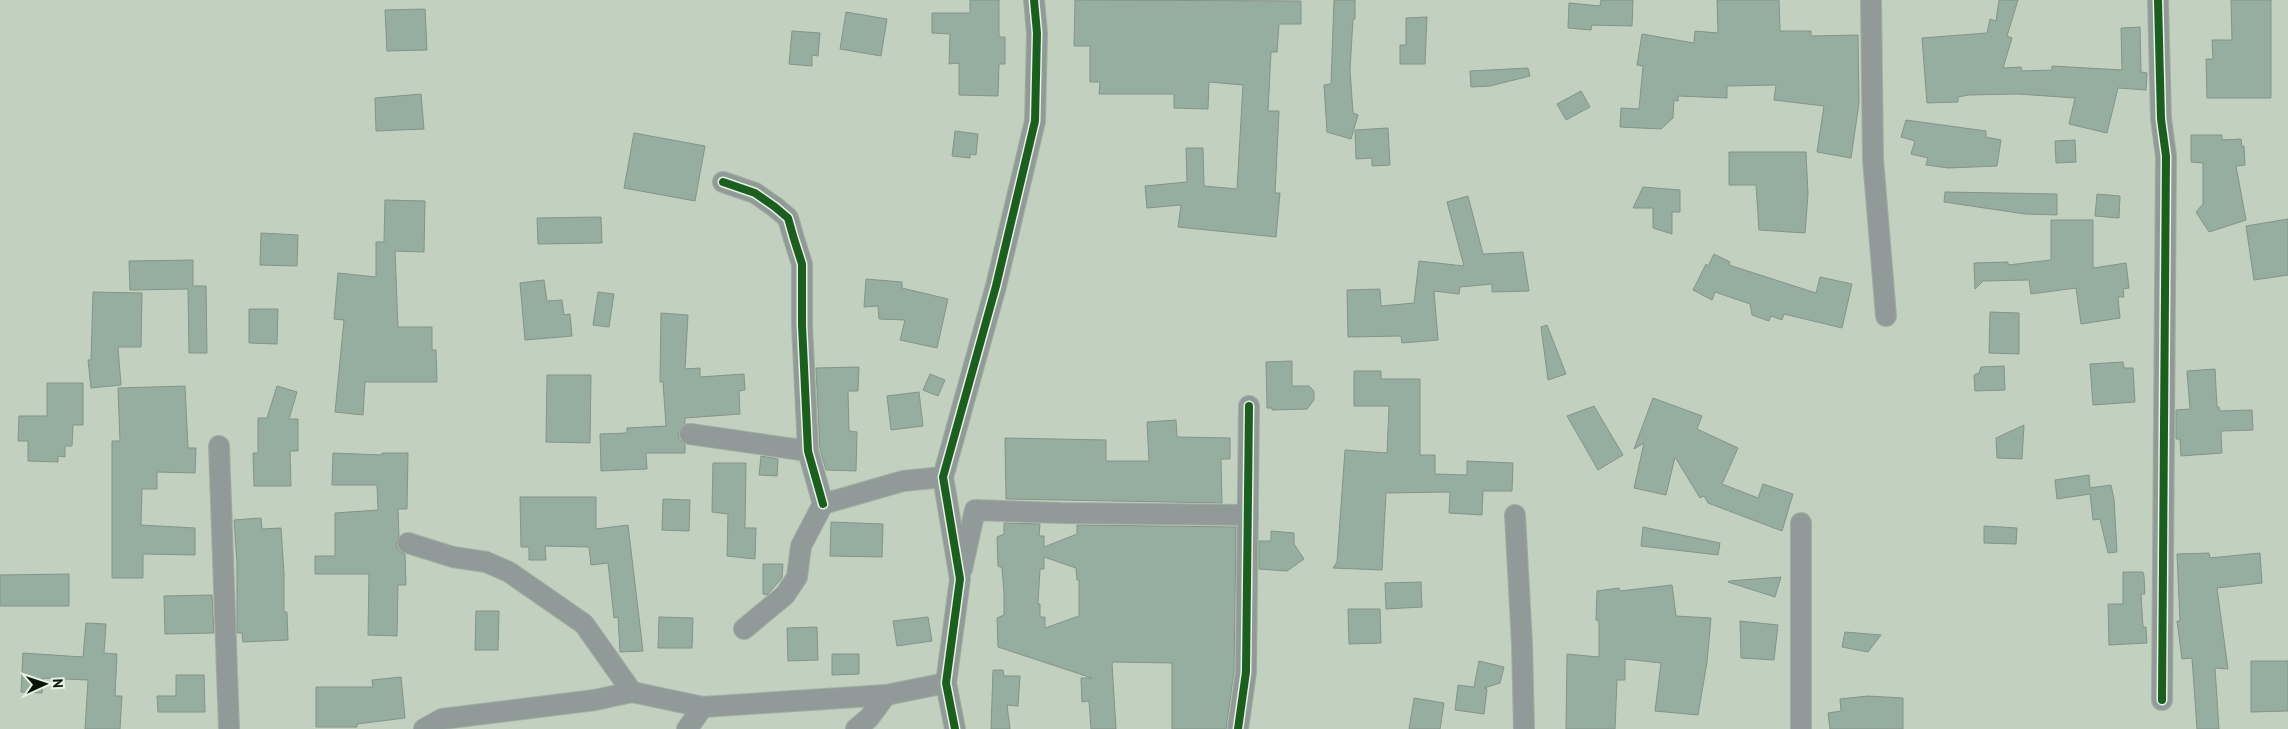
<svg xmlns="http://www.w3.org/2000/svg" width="2288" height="729" font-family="'PT Sans',sans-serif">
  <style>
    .building { fill: #95ae9f; stroke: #859488; fill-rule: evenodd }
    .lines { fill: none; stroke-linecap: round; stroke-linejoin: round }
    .minor-casing { stroke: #a1ada0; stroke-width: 22 }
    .minor { stroke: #919a98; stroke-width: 20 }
    .cycleway-casing { stroke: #e5f4e4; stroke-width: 11 }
    .cycleway { stroke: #1b5e20; stroke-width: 8 }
  </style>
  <rect width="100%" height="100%" fill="#c1d0bf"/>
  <g class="building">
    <polygon points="970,0 999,0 999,37 1005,37 1005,64 999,64 998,96 959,95 959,63 949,64 950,34 932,33 932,13 970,13"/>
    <polygon points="1075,0 1301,1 1301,24 1279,24 1277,52 1271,52 1268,111 1279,111 1275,193 1280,193 1276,237 1178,227 1181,205 1147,208 1145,186 1187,182 1186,148 1203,148 1204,186 1237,189 1243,85 1209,82 1208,109 1174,108 1174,94 1099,94 1100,82 1090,82 1090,46 1074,46"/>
    <polygon points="1334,0 1355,0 1355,19 1353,19 1350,70 1353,113 1358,115 1351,139 1327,132 1324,85 1331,84"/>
    <polygon points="1601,0 1633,0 1632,26 1592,25 1591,30 1568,28 1569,3 1600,6"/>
    <polygon points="1717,0 1779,0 1780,31 1811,31 1811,36 1858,35 1859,103 1851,158 1817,152 1824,106 1774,100 1776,85 1727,86 1727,98 1678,96 1678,101 1674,100 1673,118 1661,129 1620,127 1621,108 1639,109 1643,66 1637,65 1642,34 1694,43 1695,31 1718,33"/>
    <polygon points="1999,0 2018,0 2007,36 2012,38 2003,68 2021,67 2022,71 2052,70 2052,66 2122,70 2121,28 2140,27 2141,72 2147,73 2146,90 2118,88 2107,133 2069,124 2075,98 2018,94 1969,95 1958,97 1958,102 1927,103 1922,38 1987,33 1990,19 1996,21"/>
    <polygon points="2231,0 2271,0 2271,98 2207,98 2206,59 2213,59 2212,40 2232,40"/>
    <polygon points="425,9 427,50 387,51 385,10"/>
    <polygon points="846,12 887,19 881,56 840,49"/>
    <polygon points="1427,17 1425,64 1400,64 1400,45 1406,45 1406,18"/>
    <polygon points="792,31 820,33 818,56 812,55 812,66 789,64"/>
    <polygon points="1528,68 1530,76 1490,86 1471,87 1470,71"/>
    <polygon points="1581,91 1590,107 1566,120 1557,104"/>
    <polygon points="421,94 424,129 376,131 375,98"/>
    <polygon points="1906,120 1986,131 1986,137 2001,140 1997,166 1948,168 1926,165 1928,158 1911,154 1915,141 1901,137"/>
    <polygon points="1388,128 1390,165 1372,166 1372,158 1356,159 1355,130"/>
    <polygon points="955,131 978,134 976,155 970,154 970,158 952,156"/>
    <polygon points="634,133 705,146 695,201 624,188"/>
    <polygon points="2191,135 2222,135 2222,140 2241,139 2242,147 2244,146 2245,165 2236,166 2246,220 2209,232 2196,212 2203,204 2203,163 2191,162"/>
    <polygon points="2075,140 2076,162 2056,163 2055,141"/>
    <polygon points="1729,152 1806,152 1808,194 1805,233 1759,230 1756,185 1729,185"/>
    <polygon points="1643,187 1680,190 1680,212 1672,212 1672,234 1653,228 1653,208 1633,208"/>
    <polygon points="1945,192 2057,194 2057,215 2025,214 1944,202"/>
    <polygon points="2097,194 2120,196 2119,218 2095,216"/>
    <polygon points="1468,196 1483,254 1523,252 1529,291 1492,292 1492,284 1460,287 1459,294 1434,291 1438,340 1402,343 1401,336 1348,337 1347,290 1380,289 1381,306 1414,303 1419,261 1464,266 1447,202"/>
    <polygon points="385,200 425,201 424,252 395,251 398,327 432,327 432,350 436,350 437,382 365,382 363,415 335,412 344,320 334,319 338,273 376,277 376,242 384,242"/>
    <polygon points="601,217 602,243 538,244 537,218"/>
    <polygon points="2288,219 2288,275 2254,280 2246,226"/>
    <polygon points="2051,220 2093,220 2093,268 2126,263 2129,288 2123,289 2124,297 2118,297 2120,318 2081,324 2076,288 2031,294 2029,280 1983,281 1975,289 1974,263 2008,262 2008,265 2051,260"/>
    <polygon points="261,233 298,235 297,266 260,265"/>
    <polygon points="1714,254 1730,262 1729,265 1816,293 1820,277 1852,284 1842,328 1784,314 1782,320 1771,316 1769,321 1752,315 1750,304 1715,292 1712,300 1693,290 1706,264 1708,266"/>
    <polygon points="193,260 193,286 206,286 207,353 189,353 188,289 130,290 129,261"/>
    <polygon points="866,279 902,282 902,288 948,299 937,348 900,340 905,320 879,319 878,306 864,307"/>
    <polygon points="544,280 547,301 562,300 564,315 570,314 572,336 525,340 520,283"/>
    <polygon points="93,292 142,293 141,347 118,347 121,385 91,388 88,360 91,360"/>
    <polygon points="598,292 614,294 609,327 593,325"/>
    <polygon points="249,309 278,309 277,344 249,343"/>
    <polygon points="1990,312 2019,313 2019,354 1989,353"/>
    <polygon points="661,313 688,315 685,369 700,368 700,377 744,374 745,390 739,391 740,414 685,418 685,424 678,433 679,439 685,444 685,453 646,453 647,469 601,471 600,434 627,433 627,428 666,426 663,382 660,382"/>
    <polygon points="1547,325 1566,374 1548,380 1541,327"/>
    <polygon points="1292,361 1292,386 1309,386 1314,391 1314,400 1307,409 1272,410 1272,408 1267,408 1266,362"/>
    <polygon points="2123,362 2124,368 2133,368 2135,402 2093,405 2090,364"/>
    <polygon points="2004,366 2005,390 1975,391 1974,375 1979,373 1981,367"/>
    <polygon points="859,367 858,391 848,391 849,431 857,432 856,471 826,470 820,449 816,368"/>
    <polygon points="2215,369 2217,407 2219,407 2220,411 2252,410 2253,430 2221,431 2222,453 2181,456 2180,439 2176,439 2176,410 2190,409 2187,371"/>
    <polygon points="1354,371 1381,371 1381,379 1420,379 1420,455 1435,455 1435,474 1467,475 1467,461 1513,463 1512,491 1483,491 1482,515 1449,513 1450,492 1386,493 1382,570 1333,568 1337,562 1345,450 1387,453 1389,406 1354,406"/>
    <polygon points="930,374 945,380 938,396 923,390"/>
    <polygon points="547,375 591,375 590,443 546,442"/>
    <polygon points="47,383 83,383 83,425 73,425 72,446 65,446 65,457 58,456 58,462 28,461 28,441 18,441 19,416 47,416"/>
    <polygon points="185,386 188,448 196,448 195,473 157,472 157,489 142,489 141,525 195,528 195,555 143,554 143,578 112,578 112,441 120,441 118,388"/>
    <polygon points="277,386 297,392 289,419 298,419 298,451 290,451 291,486 254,486 253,453 258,453 258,418 267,418"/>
    <polygon points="919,392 923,426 891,430 887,396"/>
    <polygon points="1653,398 1702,416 1697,429 1738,448 1722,484 1758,498 1763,484 1793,494 1782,531 1708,503 1704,496 1700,498 1675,457 1666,495 1634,488 1644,443 1634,449"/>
    <polygon points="1594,406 1623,455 1598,470 1567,416"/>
    <polygon points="1176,420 1177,437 1230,438 1230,459 1221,459 1222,503 1006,499 1005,438 1106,440 1106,461 1149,461 1147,422"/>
    <polygon points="2024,425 2022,459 1997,458 1996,438"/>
    <polygon points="333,453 382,455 382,453 408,453 407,509 398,509 399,536 396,545 399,551 405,554 406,585 398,585 397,636 368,635 369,574 315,574 315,556 335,556 335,513 378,510 377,485 332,485"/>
    <polygon points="761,456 778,459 777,476 759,475"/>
    <polygon points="713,463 746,463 745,528 756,528 755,559 727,556 728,514 712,512"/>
    <polygon points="2089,475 2090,488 2111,485 2114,499 2117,552 2108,553 2100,519 2093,520 2090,494 2057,499 2055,480"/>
    <polygon points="520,497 596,497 596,529 628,525 643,651 620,652 618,617 614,618 608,563 591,565 589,547 545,546 546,560 529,560 529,547 521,547"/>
    <polygon points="663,499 690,500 689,531 662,530"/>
    <polygon points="261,518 262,529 281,528 284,574 284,612 287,612 288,640 243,642 242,633 237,633 237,563 234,520"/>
    <polygon points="831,522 883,524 882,557 830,556"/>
    <path d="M1004 523 1040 524 1039 536H1044V547L1077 534V525L1236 527 1234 671 1226 729H1172V663L1114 662 1112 663 1116 729H1091L1089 701 1082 702 1081 678H1092L998 647 997 618 1004 615V593L1002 568 998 566 997 537 1004 534ZM1044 557 1076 568 1077 580H1079V616L1045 628V617H1040V604H1038L1040 569H1044Z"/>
    <polygon points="1984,526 2017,528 2016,544 1984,543"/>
    <polygon points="1643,527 1720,543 1718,555 1641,546"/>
    <polygon points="1271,531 1294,533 1294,544 1304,559 1287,571 1259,569 1259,541 1271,541"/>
    <polygon points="2209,553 2210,558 2260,553 2262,583 2217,588 2228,669 2215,668 2219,729 2197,729 2192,658 2182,659 2177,621 2180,621 2177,554"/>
    <polygon points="763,564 783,564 782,578 767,595 763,594"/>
    <polygon points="2123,572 2143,572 2144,576 2145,594 2141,594 2143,627 2146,627 2147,643 2109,645 2108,604 2123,604"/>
    <polygon points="69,574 69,606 0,606 0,575"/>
    <polygon points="1781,577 1775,597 1728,582 1729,581"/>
    <polygon points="1421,582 1422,607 1386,609 1385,583"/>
    <polygon points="1672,585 1676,616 1711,618 1707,662 1698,715 1655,711 1661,663 1625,659 1625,680 1617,680 1615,729 1566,729 1567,654 1599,657 1599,621 1596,620 1597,591 1619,588 1620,591"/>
    <polygon points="212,595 214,633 165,634 164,596"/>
    <polygon points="1348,609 1380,609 1381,643 1349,644"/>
    <polygon points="476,611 499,611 498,650 475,650"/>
    <polygon points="659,617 693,618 692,648 658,648"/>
    <polygon points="928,617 932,641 897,646 893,621"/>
    <polygon points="1740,621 1778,625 1774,660 1741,658"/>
    <polygon points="86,623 106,624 104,653 117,654 115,696 122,696 120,729 85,729 88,680 43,678 42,693 21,692 23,653 83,657"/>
    <polygon points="817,627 818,660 788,661 787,628"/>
    <polygon points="1845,632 1881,635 1868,652 1842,647"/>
    <polygon points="832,654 859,654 859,674 832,675"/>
    <polygon points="1479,661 1504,667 1500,683 1484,688 1487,689 1484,714 1455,710 1458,685 1474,687"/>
    <polygon points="2251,661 2288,661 2288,711 2251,712"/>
    <polygon points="993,670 1003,670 1004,676 1020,676 1018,706 1007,705 1010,729 991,729"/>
    <polygon points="176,675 204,675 205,712 158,712 157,696 176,696"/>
    <polygon points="401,677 405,718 357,724 357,727 316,727 316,687 373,687 372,680"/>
    <polygon points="1868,696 1903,698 1903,729 1830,729 1828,713 1841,711 1840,699"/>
    <polygon points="1414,698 1444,703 1440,729 1409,729"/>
  </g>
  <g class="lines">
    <g class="minor-casing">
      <g id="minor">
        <polyline points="1871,0 1873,159 1886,316"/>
        <polyline points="2158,0 2161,119 2166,156 2162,700"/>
        <polyline points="723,182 755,193 775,207 788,218 794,239 802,264 802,325 808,451 823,504"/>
        <polyline points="690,434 808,451"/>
        <polyline points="219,446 229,729"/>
        <polyline points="1515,515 1522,644 1524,729"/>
        <polyline points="408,543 453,557 486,562 509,572 584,624 632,692"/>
        <polyline points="962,569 975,510 1062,513 1248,515"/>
        <polyline points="744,629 785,595 797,577 801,546 823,504 903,481 943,477"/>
        <polyline points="424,729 442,719 595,700 632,692 703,707"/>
        <polyline points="687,729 703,707 886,695 946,683"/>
        <polyline points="856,729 869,718 886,695"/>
        <polyline points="955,729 946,683 960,579 943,477 996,286 1035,121 1037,33 1034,0"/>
        <polyline points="1238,729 1246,672 1249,406"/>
        <polyline points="1801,729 1801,523"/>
      </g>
    </g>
    <use href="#minor" class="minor"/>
    <g class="cycleway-casing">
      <g id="cycleway">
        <polyline points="2158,0 2161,119 2166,156 2162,700"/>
        <polyline points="723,182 755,193 775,207 788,218 794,239 802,264 802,325 808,451 823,504"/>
        <polyline points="955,729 946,683 960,579 943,477 996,286 1035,121 1037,33 1034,0"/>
        <polyline points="1238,729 1246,672 1249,406"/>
      </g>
    </g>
    <use href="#cycleway" class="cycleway"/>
  </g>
  <g transform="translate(45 684) rotate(87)" stroke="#e5f4e4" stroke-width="4" paint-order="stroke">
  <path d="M0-4L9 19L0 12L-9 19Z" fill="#0a150a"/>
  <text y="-8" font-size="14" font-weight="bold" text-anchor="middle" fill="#0a150a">N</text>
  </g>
</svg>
